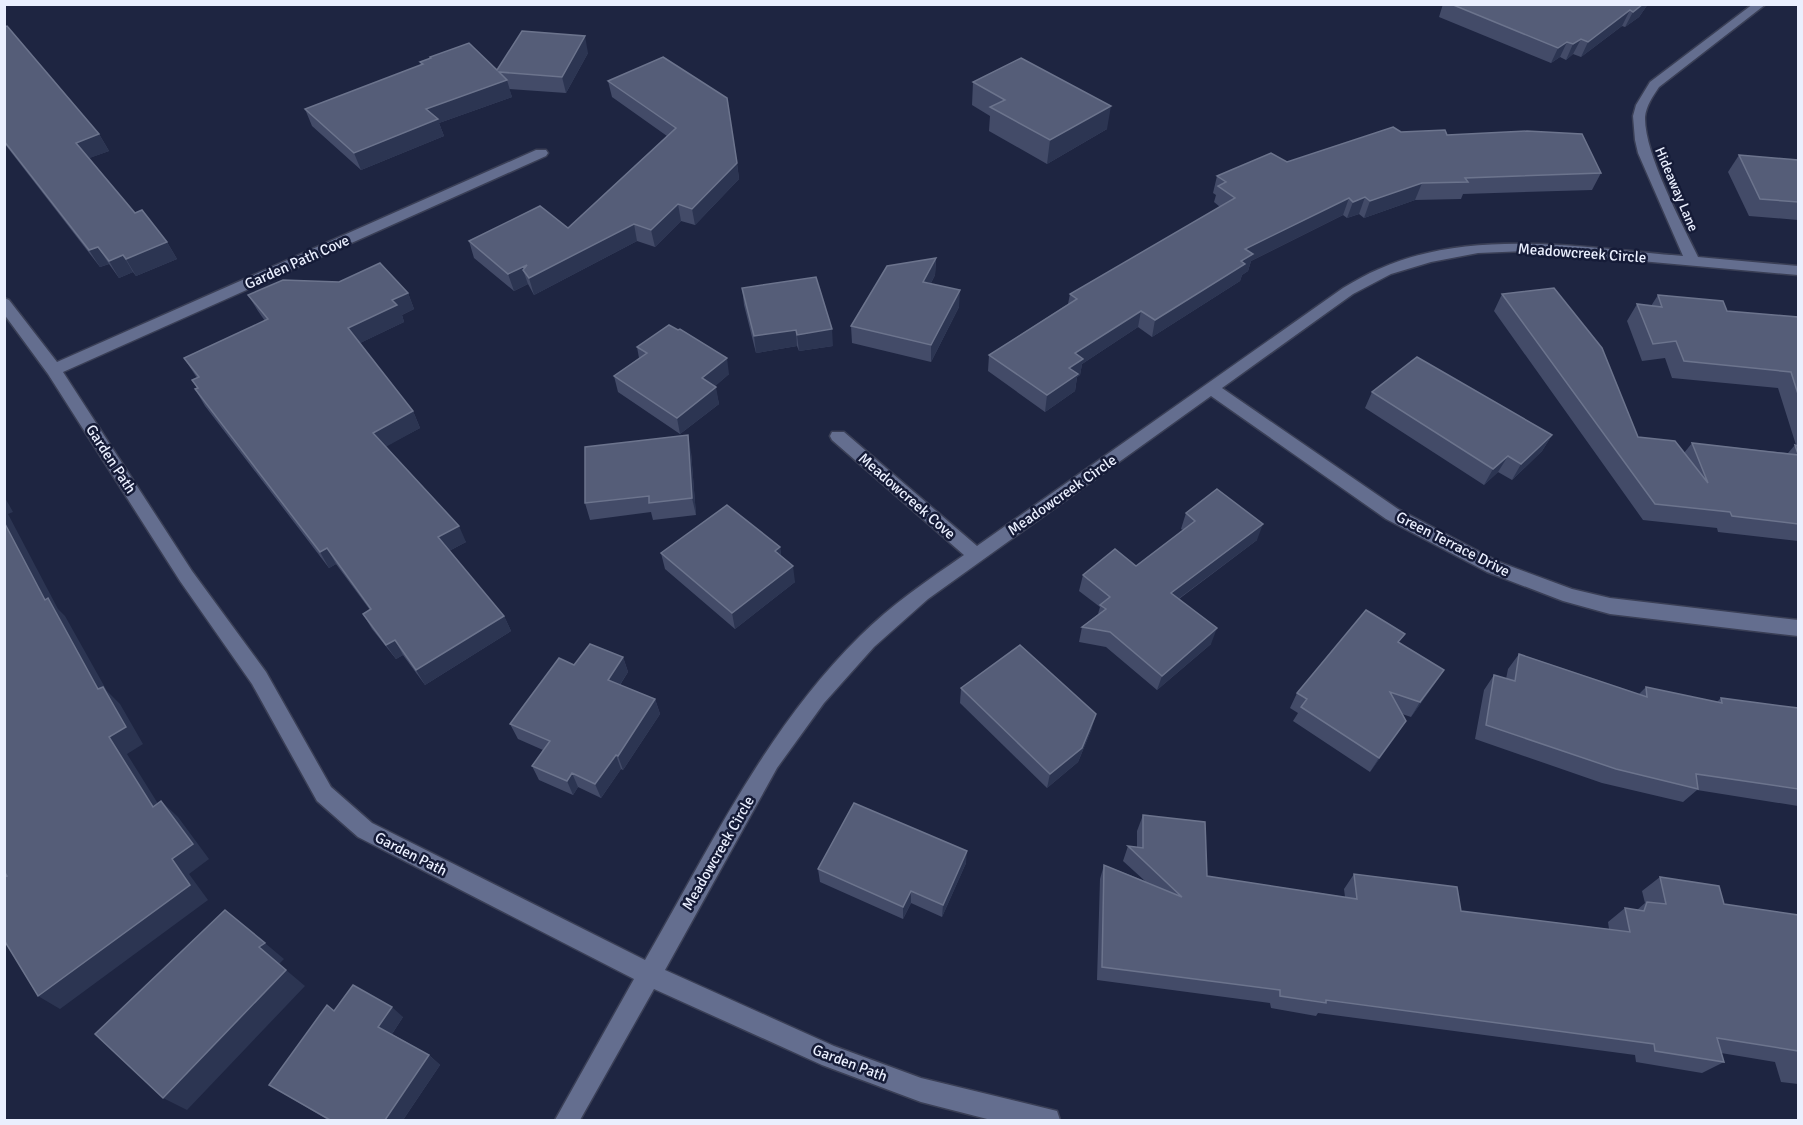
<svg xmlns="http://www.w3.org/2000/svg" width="1803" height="1125" font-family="Signika,sans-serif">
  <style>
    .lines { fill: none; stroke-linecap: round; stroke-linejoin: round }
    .minor-casing { stroke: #3a3f56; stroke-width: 3 }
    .minor { fill: #646e8f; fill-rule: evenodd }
    .wall { fill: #434b68 }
    .shaded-wall { fill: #2c3552 }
    .building { fill: #555d78; stroke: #6c748d; stroke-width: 1.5 }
    .labels { text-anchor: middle; stroke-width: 5; stroke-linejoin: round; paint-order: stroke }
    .far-street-label { font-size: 14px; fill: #eaeffe; stroke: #151b37 }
    .street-label { font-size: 15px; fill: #eaeffe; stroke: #151b37 }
  </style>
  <rect width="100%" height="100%" fill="#1e2541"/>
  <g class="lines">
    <g class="minor-casing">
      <path id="minor" d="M1753 4H1766L1659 87C1653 96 1646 106 1645 117 1644 153 1682 223 1698 257L1798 266V275L1529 251 1478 253 1431 262 1391 274 1353 294 1222 388 1398 509 1499 562 1572 589 1610 598 1798 620V636L1610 614 1563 601 1487 572 1386 519 1211 396 928 599 874 647 824 703 777 768 665 970 834 1046 921 1078 1057 1111 1060 1120H991L921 1102 822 1065 654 989 580 1120H555L634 979 358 837 317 801 252 684 180 581 48 374 4 314V298L9 300 57 362 536 150H546L548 153 546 156 63 372 192 571 266 672 331 787 372 823 645 960C709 849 767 727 860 636 891 605 928 580 964 555L832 440 830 436 832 432H844L977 546 1343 288C1355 281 1367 274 1379 269 1472 227 1586 248 1683 256L1638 153 1635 140 1633 116 1636 105 1650 82Z"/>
    </g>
    <use href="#minor" class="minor"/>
  </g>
  <g class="wall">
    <polygon points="1443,4 1648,4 1639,17 1625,27 1622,26 1581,57 1573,54 1566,60 1560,57 1551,63 1439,17"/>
    <polygon points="4,27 99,134 109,151 89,158 135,213 167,242 177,259 136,276 133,272 119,278 109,264 100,267 4,143"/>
    <polygon points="588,53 566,93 509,89 512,97 439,123 444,136 361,170 312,126 305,109 421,65 420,62 430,58 430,57 497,70"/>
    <polygon points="608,81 737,163 739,179 695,225 681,221 655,247 637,241 534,295 528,284 514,291 474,258 469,241 568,228 667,136 612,97"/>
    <polygon points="973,82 1107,129 1047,164 989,131 990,116 972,105"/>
    <polygon points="1401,132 1447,135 1601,173 1592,190 1463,194 1461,199 1415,200 1364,218 1359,214 1347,218 1343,215 1251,261 1248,271 1242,275 1240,281 1152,337 1138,327 1082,364 1080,375 1077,377 1075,391 1045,412 988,371 989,355 1068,304 1070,294 1220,207 1214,202 1216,195 1213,193 1217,176 1287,162"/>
    <polygon points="1739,155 1798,160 1798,220 1749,216 1728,172"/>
    <polygon points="936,258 935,275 931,283 959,307 931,362 852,343 851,326"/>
    <polygon points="742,288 833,346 799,351 797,346 756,353 744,305"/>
    <polygon points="408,293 414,309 402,315 404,322 360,343 413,411 420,428 386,446 466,542 449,551 504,616 511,631 425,685 403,655 396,659 372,629 363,614 370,610 336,564 329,568 205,406 195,389 197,388 192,380 197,378 184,358 265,321 258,311 248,295"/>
    <polygon points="1502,294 1638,437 1684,453 1692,443 1788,453 1795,445 1796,445 1778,388 1672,378 1665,358 1642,361 1627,321 1637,304 1651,306 1658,295 1727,311 1798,317 1798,541 1718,532 1717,528 1643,520 1494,311"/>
    <polygon points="637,347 729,374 715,386 719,404 680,434 618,392 614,376 639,358"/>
    <polygon points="1372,392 1552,435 1542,451 1512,480 1498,472 1484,485 1365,408"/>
    <polygon points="691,452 696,515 653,520 651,512 590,520 585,503"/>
    <polygon points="1186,513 1257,540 1179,599 1211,644 1157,690 1106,647 1079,642 1082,627 1098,614 1100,607 1079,591 1083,575 1136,566 1183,530 1181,529"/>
    <polygon points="780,547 781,556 795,582 735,629 665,569 661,553"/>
    <polygon points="1400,643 1444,670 1411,717 1402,714 1406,721 1370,772 1293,721 1298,713 1290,708 1297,693"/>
    <polygon points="1519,654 1639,694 1646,687 1717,702 1721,698 1798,708 1798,806 1697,790 1683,802 1602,783 1475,739 1484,690 1494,675 1506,679 1508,669"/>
    <polygon points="623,657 628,672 620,685 655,699 660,714 623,770 621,769 601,798 578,787 573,795 539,780 532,766 543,750 518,739 510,724 574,665"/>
    <polygon points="961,688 1092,728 1078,762 1047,788 960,703"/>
    <polygon points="1143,815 1207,876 1345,897 1344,889 1354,874 1461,911 1609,929 1608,922 1625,908 1637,910 1645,903 1642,891 1660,877 1724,904 1798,915 1798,1084 1781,1082 1775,1062 1721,1053 1724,1062 1702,1073 1636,1062 1635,1055 1318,1013 1316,1016 1271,1008 1270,1003 1097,980 1100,879 1104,865 1145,881 1123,861 1128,846 1137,847 1137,831"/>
    <polygon points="966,863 942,917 911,903 903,919 820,882 818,869"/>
    <polygon points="334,1011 403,1017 392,1034 429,1055 440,1065 403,1120 328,1120 269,1085"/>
  </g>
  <g class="shaded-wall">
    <polygon points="1643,4 1648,4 1639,17 1625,27 1633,12"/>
    <polygon points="1630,10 1622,26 1581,57 1588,42"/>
    <polygon points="585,36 588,53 566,93 562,77"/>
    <polygon points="1581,39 1573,54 1566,60 1573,44"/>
    <polygon points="1567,42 1560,57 1551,63 1558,48"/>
    <polygon points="507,80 512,97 439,123 444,136 361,170 354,153 426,109"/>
    <polygon points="1111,106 1107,129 1047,164 1050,140"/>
    <polygon points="99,134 109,151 87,159 76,143"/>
    <polygon points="737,163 739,179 695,225 692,209"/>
    <polygon points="1422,183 1415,200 1364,218 1370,201"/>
    <polygon points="1365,197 1359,214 1347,218 1353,202"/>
    <polygon points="1349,198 1343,215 1251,261 1248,271 1242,275 1240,281 1152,337 1155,320 1245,249"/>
    <polygon points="678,204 681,221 655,247 651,230"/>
    <polygon points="634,224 637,241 534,295 529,278 523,270 528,284 514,291 508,274 527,265"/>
    <polygon points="167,242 177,259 136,276 126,259"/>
    <polygon points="98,247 109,264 100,267 89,250"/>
    <polygon points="123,255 133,272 119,278 109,261"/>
    <polygon points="936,258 935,275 923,298 923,282"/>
    <polygon points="960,290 959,307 931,362 931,345"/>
    <polygon points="408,293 414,309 402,315 404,322 356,345 348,328 392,300"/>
    <polygon points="1141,311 1138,327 1082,364 1080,375 1077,377 1075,391 1045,412 1047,395 1069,368 1075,353"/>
    <polygon points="832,329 833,346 799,351 797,335"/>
    <polygon points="796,330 797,346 756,353 754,336"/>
    <polygon points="727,358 729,374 705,395 702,378"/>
    <polygon points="716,387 719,404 680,434 677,418"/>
    <polygon points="413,411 420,428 382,449 373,433"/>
    <polygon points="688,435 691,452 696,515 692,498"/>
    <polygon points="1552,435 1542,451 1512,480 1521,464"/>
    <polygon points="1508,456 1498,472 1484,485 1493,469"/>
    <polygon points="4,496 13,512 8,514 58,609 65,616 107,691 120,704 143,744 127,754 170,823 153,807 109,737 45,600 4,522"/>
    <polygon points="1263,524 1257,540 1166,608 1171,593"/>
    <polygon points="459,526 466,542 445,553 438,537"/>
    <polygon points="780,547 782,563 775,551"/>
    <polygon points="327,548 336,564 329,568 320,552"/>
    <polygon points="793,566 795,582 735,629 732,613"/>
    <polygon points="504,616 511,631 425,685 416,670"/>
    <polygon points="1217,628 1211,644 1157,690 1162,676"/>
    <polygon points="395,640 403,655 396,659 386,645"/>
    <polygon points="623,657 628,672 613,695 608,680"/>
    <polygon points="1444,670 1434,685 1411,717 1420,702"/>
    <polygon points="655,699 660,714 623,770 618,756"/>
    <polygon points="1096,714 1092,728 1078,762 1047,788 1050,774"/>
    <polygon points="1406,721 1397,735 1370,772 1379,758"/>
    <polygon points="616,755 621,769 601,798 595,784"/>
    <polygon points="572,773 578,787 573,795 567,781"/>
    <polygon points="161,801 178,817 209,859 189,874 208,900 60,1009 38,996 172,859"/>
    <polygon points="967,851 966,863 942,917 943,905"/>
    <polygon points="911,891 911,903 903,919 903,907"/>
    <polygon points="265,943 284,959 279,964 305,986 187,1110 163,1098 259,947"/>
    <polygon points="392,1007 403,1017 390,1037 378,1027"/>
    <polygon points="429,1055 440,1065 403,1120 385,1120"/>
  </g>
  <g class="building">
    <polygon points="1451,4 1643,4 1633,12 1630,10 1588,42 1581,39 1573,44 1567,42 1558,48"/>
    <polygon points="7,26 99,134 76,143 135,213 142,210 167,242 126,259 123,255 109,261 98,247 89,250 4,141 4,27"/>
    <polygon points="522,31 585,36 562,77 499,72 507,80 426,109 438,119 354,153 305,109 423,64 420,62 431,58 430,57 469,43 497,70"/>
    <polygon points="663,57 727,98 737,163 692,209 678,204 651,230 634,224 529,278 523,270 527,265 508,274 469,241 540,206 568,228 676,128 608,81"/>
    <polygon points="1021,58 1111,106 1050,140 990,107 1005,100 973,82"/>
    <polygon points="1393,127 1401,132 1445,130 1447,135 1527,131 1582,134 1601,173 1465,178 1468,182 1422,183 1370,201 1365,197 1353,202 1349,198 1245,249 1253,254 1241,261 1245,264 1155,320 1141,311 1075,353 1083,359 1069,368 1078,374 1047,395 989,355 1077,299 1070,294 1235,198 1218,186 1226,182 1217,176 1271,153 1287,162"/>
    <polygon points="1739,155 1798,160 1798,202 1760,199"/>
    <polygon points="936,258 923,282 960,290 931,345 851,326 887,266"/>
    <polygon points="380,263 408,293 392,300 397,305 348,328 413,411 373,433 459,526 438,537 504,616 416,670 395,640 386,645 363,614 371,609 327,548 320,552 195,389 198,388 192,380 199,377 184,358 268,319 248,295 283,280 339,282"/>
    <polygon points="816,277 832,329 797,335 796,330 754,336 742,288"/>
    <polygon points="1554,288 1602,348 1638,437 1675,441 1708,483 1692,443 1798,455 1798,524 1732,516 1730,512 1655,504 1502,294"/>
    <polygon points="1658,295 1723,301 1727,311 1798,317 1798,394 1791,372 1684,361 1676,341 1653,344 1637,304 1662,307"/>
    <polygon points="669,325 678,330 680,329 727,358 702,378 716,387 677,418 614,376 647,353 637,347"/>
    <polygon points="1417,357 1552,435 1521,464 1508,456 1493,469 1372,392"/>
    <polygon points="688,435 692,498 649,503 649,496 585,503 585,447"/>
    <polygon points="1795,445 1798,446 1798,454"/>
    <polygon points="1217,489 1263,524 1171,593 1217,628 1162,676 1110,632 1082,627 1106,609 1100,605 1110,597 1083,575 1115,549 1136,566 1195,521 1186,513"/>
    <polygon points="727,505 780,547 775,551 793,566 732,613 661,553"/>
    <polygon points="4,522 45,600 48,598 98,689 103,687 126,727 109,737 153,807 161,801 193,844 172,859 190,885 38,996 4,940 4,877 7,876 4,871"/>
    <polygon points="1366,610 1405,634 1398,642 1444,670 1420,702 1390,692 1406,721 1379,758 1301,707 1307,699 1297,693"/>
    <polygon points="590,644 623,657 608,680 655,699 618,756 616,755 595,784 572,773 567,781 532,766 550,741 510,724 559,658 574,665"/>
    <polygon points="1020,645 1096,714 1082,748 1050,774 961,688"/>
    <polygon points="1519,654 1647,697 1646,687 1722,703 1721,698 1798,708 1798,789 1696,774 1698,789 1616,769 1486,725 1494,675 1515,681"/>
    <polygon points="854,803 967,851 943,905 911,891 903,907 818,869"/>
    <polygon points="1143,815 1205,822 1207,876 1357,899 1354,874 1457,887 1461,911 1630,932 1625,908 1644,911 1647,902 1666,904 1660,877 1719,886 1724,904 1798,915 1798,1052 1798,1051 1717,1038 1724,1062 1655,1051 1654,1044 1326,1000 1326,1003 1280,996 1280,990 1102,967 1104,865 1182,897 1128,846 1143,848"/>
    <polygon points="225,910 265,943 259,947 286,970 163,1098 95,1034"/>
    <polygon points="353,985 392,1007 378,1027 429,1055 385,1120 330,1120 269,1085 327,1005 334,1011"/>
  </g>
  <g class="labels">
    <g class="far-street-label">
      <text transform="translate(1677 189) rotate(67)" y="5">Hideaway Lane</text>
    </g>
    <g class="street-label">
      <text transform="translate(1582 253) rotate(4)" y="5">Meadowcreek Circle</text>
      <text transform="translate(297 262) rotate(-24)" y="5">Garden Path Cove</text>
      <text transform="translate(111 459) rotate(57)" y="5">Garden Path</text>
      <text transform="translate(1062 495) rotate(-35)" y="5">Meadowcreek Circle</text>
      <text transform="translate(907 496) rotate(41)" y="5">Meadowcreek Cove</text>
      <text transform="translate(1453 544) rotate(27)" y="5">Green Terrace Drive</text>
      <text transform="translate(718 853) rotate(-60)" y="5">Meadowcreek Circle</text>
      <text transform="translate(411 854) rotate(27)" y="5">Garden Path</text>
      <text transform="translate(850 1063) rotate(21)" y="5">Garden Path</text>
    </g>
  </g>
  <rect width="1803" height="1125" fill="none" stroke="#eaeffe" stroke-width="12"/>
</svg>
